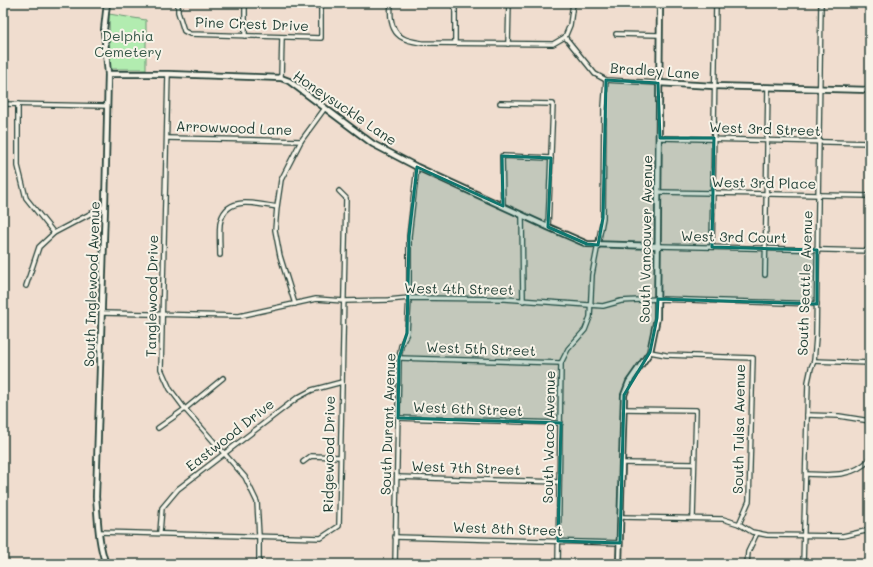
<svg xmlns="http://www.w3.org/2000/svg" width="873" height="567" font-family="Mali,sans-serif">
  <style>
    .green { fill: #b2ecb0; stroke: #689472 }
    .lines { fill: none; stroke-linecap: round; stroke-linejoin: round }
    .minor-casing { stroke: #1f3d34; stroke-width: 6 }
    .tertiary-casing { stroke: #1f3d34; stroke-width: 8 }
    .minor { stroke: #f7f3e8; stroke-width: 3.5 }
    .tertiary { stroke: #f7f3e8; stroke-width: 4.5 }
    .marked { fill: #0f766e; fill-opacity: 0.2; stroke: #0f766e; stroke-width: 3; stroke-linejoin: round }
    .labels { text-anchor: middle; stroke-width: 4; stroke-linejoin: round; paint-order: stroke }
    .street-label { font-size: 14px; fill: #1f3d34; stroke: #f7f3e8 }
    .park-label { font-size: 14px; fill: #355747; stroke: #f7f3e8 }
  </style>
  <rect width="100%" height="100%" fill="#f0ddcf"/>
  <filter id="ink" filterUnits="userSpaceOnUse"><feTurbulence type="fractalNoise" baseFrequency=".025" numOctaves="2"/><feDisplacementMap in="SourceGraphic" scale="8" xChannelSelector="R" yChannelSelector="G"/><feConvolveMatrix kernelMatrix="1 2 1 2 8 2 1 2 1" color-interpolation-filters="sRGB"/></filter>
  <g filter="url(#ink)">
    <polygon class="green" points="109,14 146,20 146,69 110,69"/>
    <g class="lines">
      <g class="minor-casing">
        <g id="minor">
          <polyline points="178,3 178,12 184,31 190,34 321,38 321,3"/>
          <path d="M391 3C390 14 390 32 403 38 408 41 416 42 422 43L553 44 565 37"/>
          <polyline points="616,34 659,35"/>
          <polyline points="245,36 245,3"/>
          <polyline points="565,37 595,74 606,80 658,83"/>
          <polyline points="565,37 570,25 573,3"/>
          <polyline points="455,43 455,3"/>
          <polyline points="508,44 509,3"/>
          <polyline points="168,74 161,369 170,389 185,409 245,477 257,502 259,536 259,564"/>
          <polyline points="281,78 282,37"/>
          <polyline points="500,103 553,104 548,227"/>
          <polyline points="3,104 107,106"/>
          <polyline points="18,104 18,166 26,198 54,233"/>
          <polyline points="167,138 301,141"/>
          <polyline points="660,138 870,143"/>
          <polyline points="658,192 870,196"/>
          <polyline points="503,206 502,156 551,158"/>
          <polyline points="522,215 523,301"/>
          <polyline points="658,246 870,251"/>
          <polyline points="712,247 716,3"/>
          <path d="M220 255C220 245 219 234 220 224 225 194 256 204 277 207"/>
          <polyline points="765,275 768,87"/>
          <polyline points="26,286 39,247 54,233 105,206"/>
          <polyline points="295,304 280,256 275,230 277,207 281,180 301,141 325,108"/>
          <polyline points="102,313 239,316 316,299 344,301 388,300 409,298 505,299 603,306 621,301 658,299 817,304"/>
          <polyline points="650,352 666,355 753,358 749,501 739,524"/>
          <polyline points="399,358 561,363"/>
          <polyline points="814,361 870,363"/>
          <polyline points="623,409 696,410 693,518"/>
          <polyline points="807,415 839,416 870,421"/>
          <polyline points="398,418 561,423"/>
          <polyline points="158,428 185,409 223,378"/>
          <polyline points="303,462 311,456 340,457"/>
          <polyline points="622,463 694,464"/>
          <path d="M806 474C829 475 853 478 870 459"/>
          <polyline points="397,477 559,482"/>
          <polyline points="621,517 723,519 739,524 752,532 767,535 843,536 870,530"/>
          <polyline points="99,532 321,538 339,526 346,198 339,191"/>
          <polyline points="160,532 162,508 178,489 297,398 312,390 342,382"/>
          <polyline points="395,537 620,543"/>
          <polyline points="395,564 399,358 401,346 407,333 409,298 409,236 417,167"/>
          <polyline points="558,564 561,363 568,349 585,330 590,317 592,275 603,218 604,107 606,80"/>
          <polyline points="747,564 748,552 757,533"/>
          <polyline points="803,564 808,382 811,368 814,361 816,337 821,3"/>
        </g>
      </g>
      <g class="tertiary-casing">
        <g id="tertiary">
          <polyline points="108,74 168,74 281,78 289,81 373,144 417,167 548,227 587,244 658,246"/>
          <polyline points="658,83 714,86 870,90"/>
          <path d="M106 564C98 544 98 519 96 497L105 206 108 74 104 30 107 3"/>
          <polyline points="619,564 624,395 629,382 650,352 657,318 660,3"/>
        </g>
      </g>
      <use href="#minor" class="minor"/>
      <use href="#tertiary" class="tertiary"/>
    </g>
  </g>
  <path class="marked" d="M606 80 658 83 660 138H714L712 247 817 250V304L658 299 657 318 650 352 624 395 620 543 558 541 561 423 398 418 399 358 407 333 409 236 417 167 503 206 502 156 551 158 548 227 587 244 598 245 603 218Z"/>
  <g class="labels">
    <g class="street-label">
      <text transform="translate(252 24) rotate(2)" y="5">Pine Crest Drive</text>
      <text transform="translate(655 71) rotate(4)" y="5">Bradley Lane</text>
      <text transform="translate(345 108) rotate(34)" y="5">Honeysuckle Lane</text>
      <text transform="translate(234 128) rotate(2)" y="5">Arrowwood Lane</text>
      <text transform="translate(765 129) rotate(2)" y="5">West 3rd Street</text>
      <text transform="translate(764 183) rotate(1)" y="5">West 3rd Place</text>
      <text transform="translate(734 237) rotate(1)" y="5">West 3rd Court</text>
      <text transform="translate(646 239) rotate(-89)" y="5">South Vancouver Avenue</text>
      <text transform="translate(805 283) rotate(-88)" y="5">South Seattle Avenue</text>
      <text transform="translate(92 284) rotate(-88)" y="5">South Inglewood Avenue</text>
      <text transform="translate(459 289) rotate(1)" y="5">West 4th Street</text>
      <text transform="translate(152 296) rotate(-89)" y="5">Tanglewood Drive</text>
      <text transform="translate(481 349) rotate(2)" y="5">West 5th Street</text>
      <text transform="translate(468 409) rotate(2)" y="5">West 6th Street</text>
      <text transform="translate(388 424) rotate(-88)" y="5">South Durant Avenue</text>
      <text transform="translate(739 429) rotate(-89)" y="5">South Tulsa Avenue</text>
      <text transform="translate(230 435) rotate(-38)" y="5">Eastwood Drive</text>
      <text transform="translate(549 437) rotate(-89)" y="5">South Waco Avenue</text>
      <text transform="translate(329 454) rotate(-89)" y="5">Ridgewood Drive</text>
      <text transform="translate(466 468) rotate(2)" y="5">West 7th Street</text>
      <text transform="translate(508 529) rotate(2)" y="5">West 8th Street</text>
    </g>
    <g class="park-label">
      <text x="128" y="41">Delphia<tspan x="128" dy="16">Cemetery</tspan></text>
    </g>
  </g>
  <rect width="873" height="567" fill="none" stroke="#f7f3e8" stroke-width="16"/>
  <rect x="8" y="8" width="857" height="551" fill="none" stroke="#1f3d34" stroke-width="1.5" filter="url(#ink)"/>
</svg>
